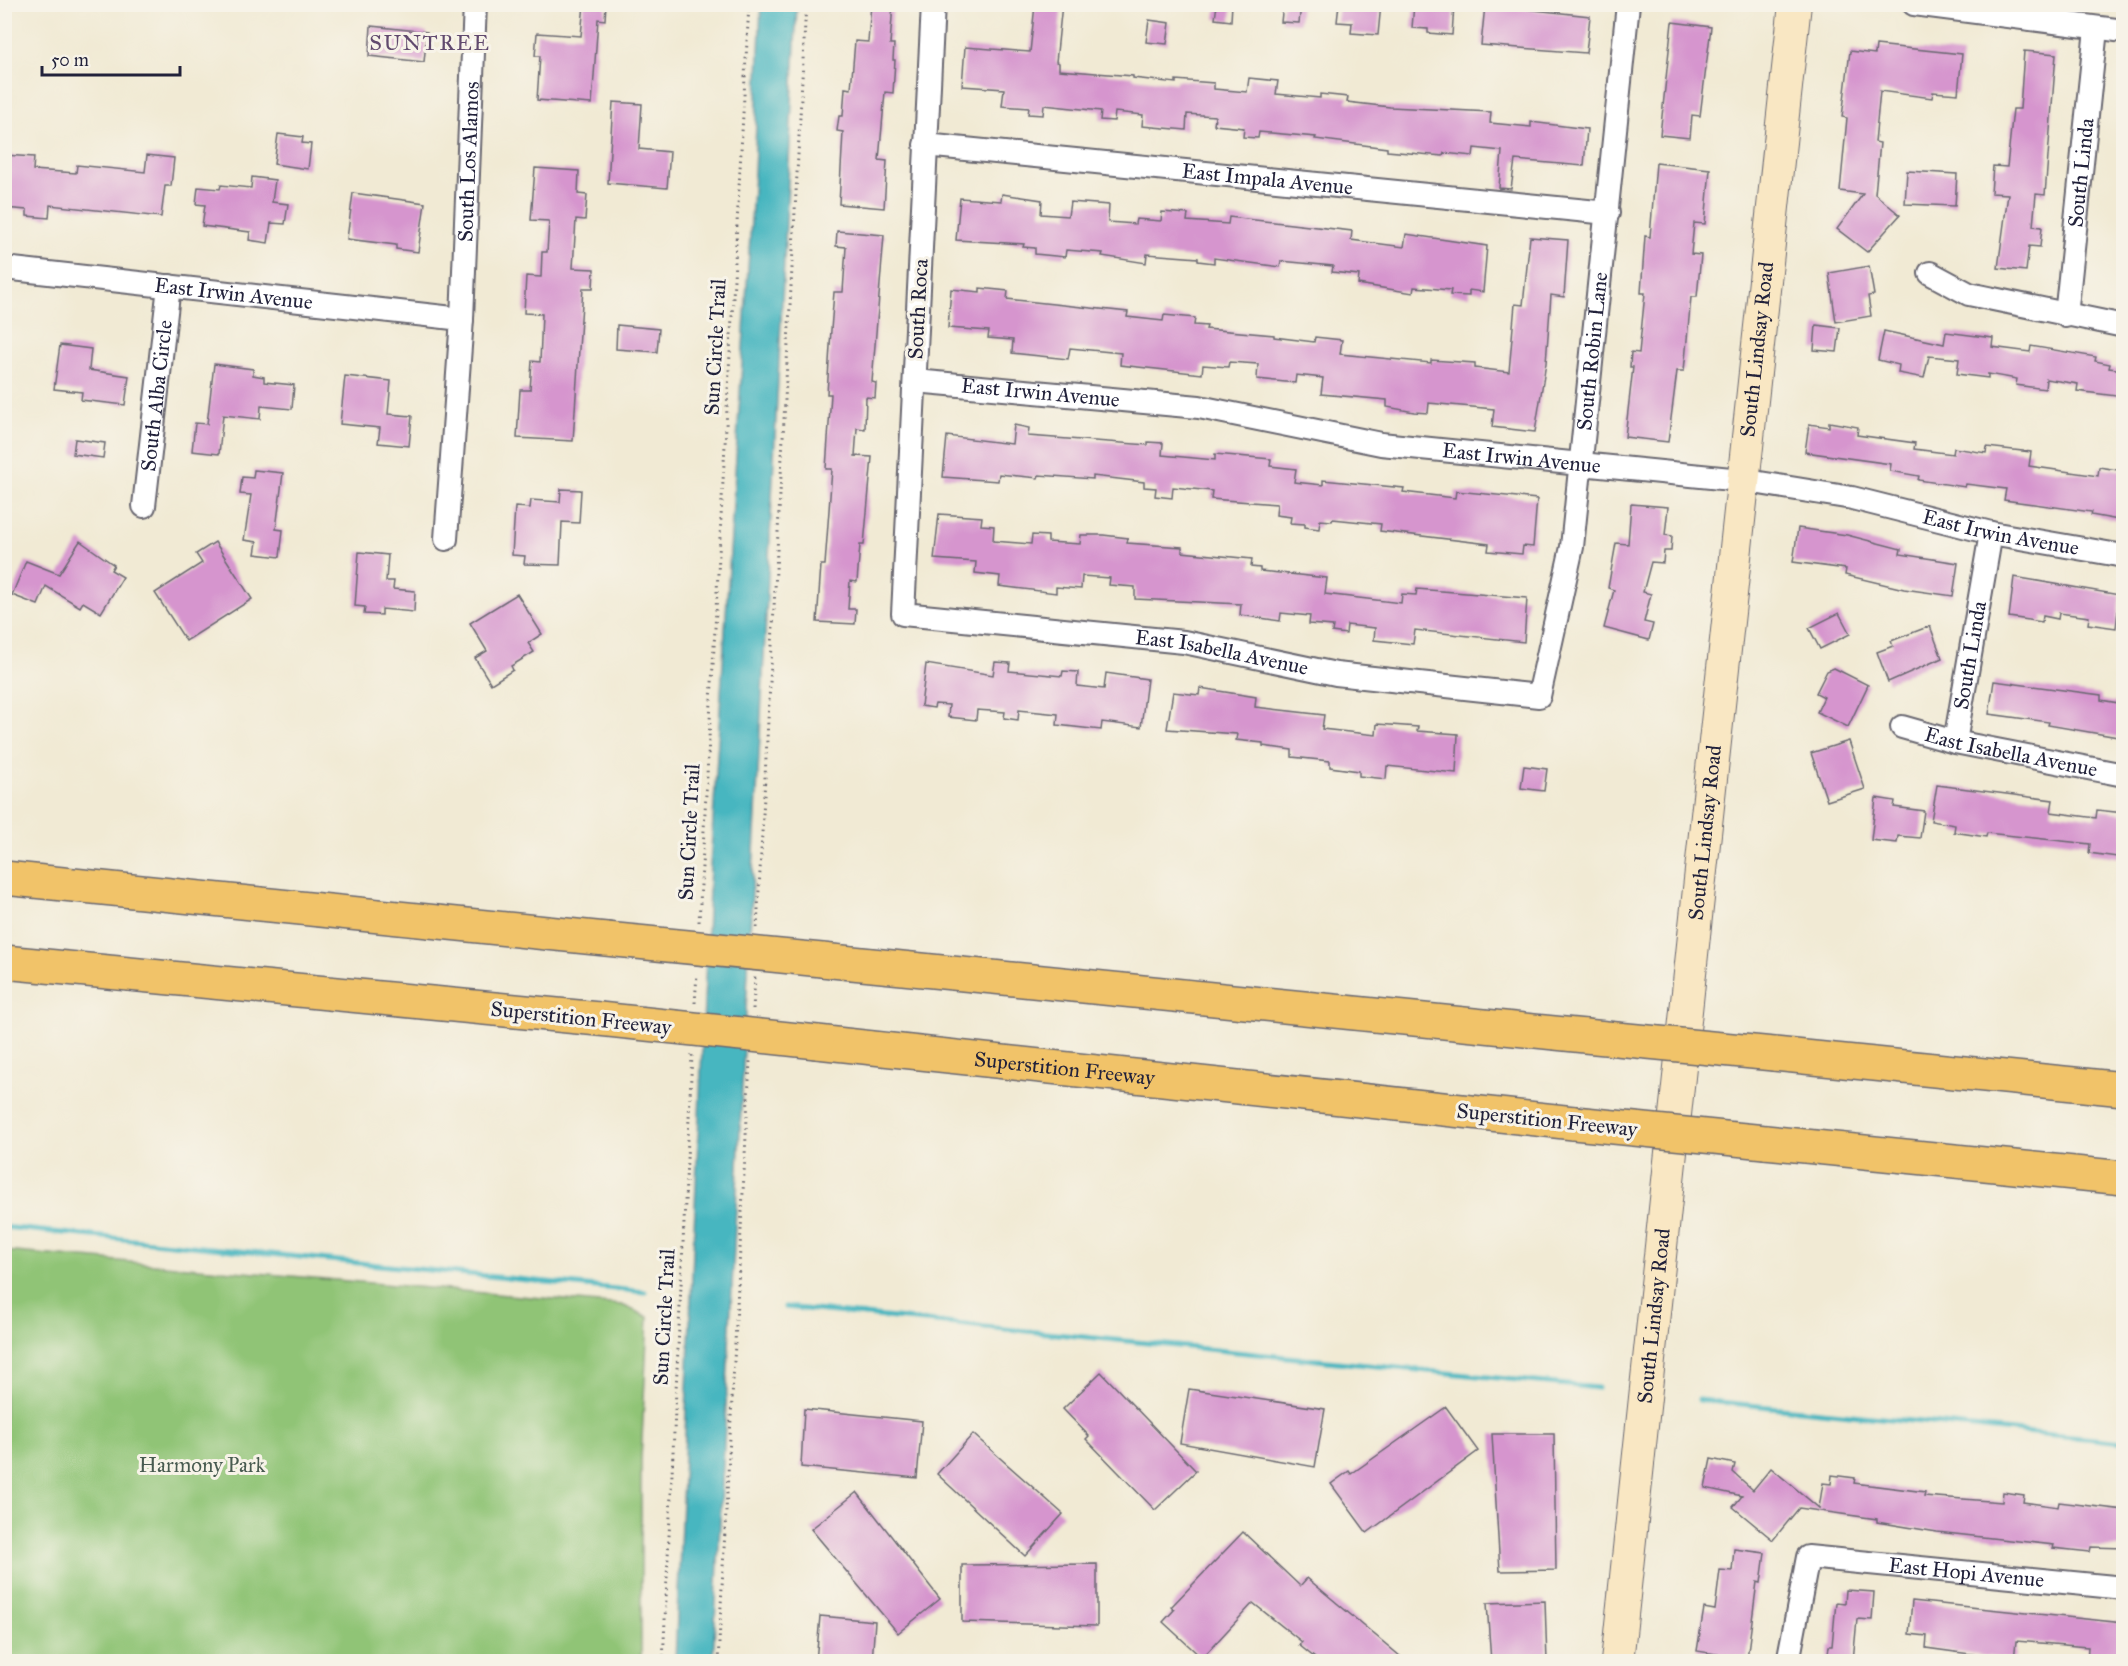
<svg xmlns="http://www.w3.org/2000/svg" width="2128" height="1666" font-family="'IM FELL Great Primer',serif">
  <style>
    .green { fill: #90c476; stroke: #597358; stroke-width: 1.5 }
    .water { fill: #47b6c0; stroke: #346c7e; stroke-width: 1.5 }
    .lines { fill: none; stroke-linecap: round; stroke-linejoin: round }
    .stream { stroke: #47b6c0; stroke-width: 5 }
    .building { fill: #d695ce }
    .street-casing { stroke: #6a6871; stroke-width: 26 }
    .secondary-casing { stroke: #6a6871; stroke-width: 34 }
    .highway-casing { stroke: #6a6871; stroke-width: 36 }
    .path { stroke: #6a6871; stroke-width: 3; stroke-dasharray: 1.5 4.5; stroke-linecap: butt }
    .street { stroke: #fff; stroke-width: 22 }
    .secondary { stroke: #f9e7c3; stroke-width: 32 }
    .highway { stroke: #f1c369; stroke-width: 33 }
    .highway-bridge-casing { stroke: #6a6871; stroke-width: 36; stroke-linecap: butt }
    .highway-bridge { stroke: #f1c369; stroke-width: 33 }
    .labels { text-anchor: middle; stroke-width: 6; stroke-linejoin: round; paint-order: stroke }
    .street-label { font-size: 21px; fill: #22223b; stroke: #f7f3e8 }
    .park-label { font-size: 21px; fill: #485b50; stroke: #f7f3e8 }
    .neighbourhood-label { font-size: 22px; letter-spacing: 1.5px; fill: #614a6e; stroke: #f7f3e8 }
  </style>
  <rect width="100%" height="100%" fill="#f7f3e8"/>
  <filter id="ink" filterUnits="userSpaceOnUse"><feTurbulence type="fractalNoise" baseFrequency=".0167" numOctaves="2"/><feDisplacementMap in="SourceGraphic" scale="12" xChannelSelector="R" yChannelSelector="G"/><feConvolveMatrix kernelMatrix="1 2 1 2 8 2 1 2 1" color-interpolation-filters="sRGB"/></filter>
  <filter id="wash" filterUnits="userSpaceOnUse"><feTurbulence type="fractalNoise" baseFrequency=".008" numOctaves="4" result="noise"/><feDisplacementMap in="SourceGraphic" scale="24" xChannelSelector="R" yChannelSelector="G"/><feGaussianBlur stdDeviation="1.35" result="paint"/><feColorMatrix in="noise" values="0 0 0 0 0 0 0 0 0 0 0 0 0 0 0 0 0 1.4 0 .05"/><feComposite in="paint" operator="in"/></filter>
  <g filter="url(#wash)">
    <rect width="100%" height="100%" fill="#f1ead4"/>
    <polygon class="green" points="4,1251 622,1305 648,1317 641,1459 641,1661 5,1661"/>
    <polygon class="water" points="761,5 797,5 713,1661 675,1662 710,867 754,174"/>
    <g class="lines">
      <g class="stream">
        <polyline points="4,1227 645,1292"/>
        <polyline points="785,1307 1598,1388"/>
        <polyline points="1699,1400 2124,1442"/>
      </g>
    </g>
    <g id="blocks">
      <g class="building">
        <polygon points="584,4 606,4 605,20 598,19 592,104 537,100 540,56 535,56 537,33 581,36"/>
        <polygon points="871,4 893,4 890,44 894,44 893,60 895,60 893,93 885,92 879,160 887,161 884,208 839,204 843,132 837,131 839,116 843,116 845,88 851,89 855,41 868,42"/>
        <polygon points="1046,4 1062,4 1056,62 1059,63 1059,70 1133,76 1133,78 1176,83 1176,80 1214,83 1214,89 1247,92 1249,78 1278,81 1276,94 1320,98 1320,94 1348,97 1347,102 1390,107 1491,112 1490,123 1531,127 1531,122 1587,129 1584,166 1515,160 1511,189 1499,188 1502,151 1474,148 1473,156 1444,153 1443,156 1387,151 1387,148 1315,139 1316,137 1259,132 1258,138 1243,137 1244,128 1214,125 1215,116 1187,114 1186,130 1142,126 1143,115 1115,112 1114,121 1100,120 1101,111 1044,105 1043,115 1028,114 1029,108 1002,106 1004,89 962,86 965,47 1030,52 1035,5"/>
        <polygon points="1217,4 1232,4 1231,21 1215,19"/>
        <polygon points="1283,4 1301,4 1299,23 1281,22"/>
        <polygon points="1339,4 1381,4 1378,35 1351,33 1352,23 1337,22"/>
        <polygon points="1414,4 1454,5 1452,35 1428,33 1428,29 1412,28"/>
        <polygon points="1485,5 1590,16 1586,53 1481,45"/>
        <polygon points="1149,20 1170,23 1167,44 1146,42"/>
        <polygon points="1672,22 1711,27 1700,116 1692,115 1690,138 1660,135"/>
        <polygon points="371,26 427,32 424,62 369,56"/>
        <polygon points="1876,45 1962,54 1958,94 1933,92 1932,98 1880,91 1875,142 1880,143 1875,194 1900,215 1867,252 1837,229 1863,194 1840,191 1847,118 1842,117 1850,51 1875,54"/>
        <polygon points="2024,51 2056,54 2045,195 2036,194 2033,226 2042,227 2040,247 2029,246 2026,271 1998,268 2008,194 1991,193 1993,166 2007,167 2013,109 2020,109"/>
        <polygon points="613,102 642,104 639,149 670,152 667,188 608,183"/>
        <polygon points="278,134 303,137 302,143 311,144 308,169 274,164"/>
        <polygon points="4,155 34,157 33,170 76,173 77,165 145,172 147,155 174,158 171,186 165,186 161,217 50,205 49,218 27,216 27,210 4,208"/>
        <polygon points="1656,163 1710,169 1705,224 1694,223 1691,254 1701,255 1697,297 1691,297 1684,371 1677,371 1668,442 1625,437 1633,367 1630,367 1631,352 1639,353 1645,293 1641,293 1645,236 1650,237"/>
        <polygon points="535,168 579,171 578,194 587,195 585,220 576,219 573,268 594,269 593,288 583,288 573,441 517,438 520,390 530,390 532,361 540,362 542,314 524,313 526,276 541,277 542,252 547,252 549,221 531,220"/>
        <polygon points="1907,171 1957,174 1955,206 1905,204"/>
        <polygon points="252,177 275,180 272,202 288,204 285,224 271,223 268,243 249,240 250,232 202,226 205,205 196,204 198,187 220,189 221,185 251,188"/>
        <polygon points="353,193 425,203 418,252 396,249 396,245 347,239"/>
        <polygon points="1002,194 1042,200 1041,214 1068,216 1070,202 1109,205 1108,222 1135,224 1136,219 1161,221 1162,212 1188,214 1187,221 1228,224 1229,217 1352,231 1351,240 1404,247 1406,234 1487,246 1483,292 1469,290 1469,296 1450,295 1451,290 1414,287 1413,293 1358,284 1359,275 1332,272 1333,266 1281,261 1280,267 1214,258 1214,263 1198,261 1198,258 1147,254 1146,263 1102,256 1103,253 1066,250 1065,257 1035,254 1035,248 1023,247 1024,244 956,240 960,198 1001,201"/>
        <polygon points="837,231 884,235 872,382 876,383 875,398 866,397 865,429 857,428 855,456 872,457 864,545 860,545 857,582 850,581 848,609 856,609 855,624 817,622 821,565 825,565 832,469 826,469 831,394 827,394 831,330 834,292 843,292 846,247 836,246"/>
        <polygon points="1530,237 1568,240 1564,297 1551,295 1546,363 1535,432 1492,427 1494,409 1429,403 1428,413 1414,412 1387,407 1387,400 1321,394 1323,378 1296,375 1295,383 1257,379 1258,364 1229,362 1228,367 1203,365 1202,374 1120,365 1121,353 1070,348 1068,359 1012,353 1013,340 988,338 989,331 948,328 951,289 980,292 980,288 1008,291 1007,299 1128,312 1127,317 1163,321 1164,315 1195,318 1194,325 1207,326 1206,329 1274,335 1274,337 1314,342 1315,337 1342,340 1340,354 1431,363 1431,360 1475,363 1475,368 1509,372 1515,304 1523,305"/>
        <polygon points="1869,266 1874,295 1868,296 1871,316 1836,322 1829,273"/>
        <polygon points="617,325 659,329 657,352 616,349"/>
        <polygon points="1816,325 1840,328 1837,352 1814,350"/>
        <polygon points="1884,331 1944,344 1946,332 1993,338 1992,347 2030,352 2031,346 2096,357 2095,361 2110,364 2109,368 2124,370 2124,397 2077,391 2078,384 2046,379 2045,389 2016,385 2017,379 1988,374 1988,378 1957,374 1959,359 1929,356 1924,378 1898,373 1899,365 1878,360"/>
        <polygon points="60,345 91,349 89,370 129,376 125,405 81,400 82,392 54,389"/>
        <polygon points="214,364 253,369 253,375 264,377 264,382 294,385 292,409 261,406 260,419 223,415 219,454 192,451 195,423 207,424"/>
        <polygon points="345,376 391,381 388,414 412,416 409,446 378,443 380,428 340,424"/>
        <polygon points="1829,422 1858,427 1857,435 1915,443 1914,449 1953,454 1954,448 1986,453 1987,447 2031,452 2029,466 2098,476 2099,467 2124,471 2124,521 2091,515 2092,512 2004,500 2006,489 1966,484 1965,487 1918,480 1919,476 1890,471 1891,464 1805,452 1809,424 1829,427"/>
        <polygon points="1014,425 1029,428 1028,436 1148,445 1148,442 1163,443 1162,455 1215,460 1215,454 1271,459 1270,466 1296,469 1294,482 1323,485 1323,480 1404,488 1403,492 1455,498 1456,491 1537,499 1533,547 1523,546 1522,554 1488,551 1489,544 1380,531 1381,524 1333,519 1332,521 1320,520 1319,529 1305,527 1305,524 1290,523 1291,517 1276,515 1277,504 1211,499 1212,491 1173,487 1172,498 1155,496 1156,488 1144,487 1144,482 1093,476 1093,479 1039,475 1038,478 999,474 998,481 943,477 947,436 1012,444"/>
        <polygon points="75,439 105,443 103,458 73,454"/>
        <polygon points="254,470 283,473 276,529 283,530 280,557 255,554 257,542 244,540 251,495 240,494 242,477 253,478"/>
        <polygon points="561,489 581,490 579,523 562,522 560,565 524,564 525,556 512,555 515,507 530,508 531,500 560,502"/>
        <polygon points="1631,504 1668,507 1665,535 1672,536 1671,551 1664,551 1663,563 1651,562 1643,592 1651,594 1644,622 1653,624 1649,640 1604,628 1614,590 1608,588 1616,543 1628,544"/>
        <polygon points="939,514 982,517 981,525 994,526 993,541 1031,544 1032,535 1048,536 1048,542 1080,544 1081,535 1103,535 1128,538 1127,543 1182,547 1182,552 1252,559 1251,567 1260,568 1260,571 1327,578 1325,594 1401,603 1402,594 1416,595 1417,589 1527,598 1524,642 1415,630 1413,644 1374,640 1375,628 1347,625 1346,634 1332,632 1333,626 1309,624 1310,616 1281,613 1280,621 1240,615 1241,604 1135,599 1135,587 1109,585 1110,578 1082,576 1081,589 1056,587 1056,593 999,586 1000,576 975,573 976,562 934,559"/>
        <polygon points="1798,528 1847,535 1901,549 1900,554 1958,563 1953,596 1904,589 1845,575 1846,569 1793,562"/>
        <polygon points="80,541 114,565 111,570 123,577 101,613 83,602 80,607 46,586 38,605 12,595 26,561 59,574"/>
        <polygon points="215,542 252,599 186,641 155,593 202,563 196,554"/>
        <polygon points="359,552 388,555 386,581 394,581 393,589 415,591 414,612 382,609 382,615 364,614 365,607 355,606"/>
        <polygon points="2014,577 2120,595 2116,628 2088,624 2089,617 2059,613 2058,619 2043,616 2042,622 2009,617"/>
        <polygon points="517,594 542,634 528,643 534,652 511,666 513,670 491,684 475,658 487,651 470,623"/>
        <polygon points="1839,613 1850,634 1820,649 1809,628"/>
        <polygon points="1930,626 1942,658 1888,682 1877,652 1893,646 1891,641"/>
        <polygon points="995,662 1010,663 1009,671 1062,676 1063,671 1078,672 1077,686 1104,689 1106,673 1147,679 1141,727 1102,722 1101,730 1057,725 1058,714 1019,710 1018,720 1004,718 1005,712 977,710 976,720 948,717 949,705 935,704 934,708 921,706 926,664 993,675"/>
        <polygon points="1834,668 1868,685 1848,727 1817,712 1824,697 1816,693 1827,671"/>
        <polygon points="1994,681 2101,695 2101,700 2124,704 2124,738 2048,725 2049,722 1989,714"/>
        <polygon points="1200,688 1256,697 1255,707 1324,715 1322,729 1376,735 1377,724 1418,727 1417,731 1458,734 1456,773 1387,766 1386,779 1359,776 1359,771 1330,767 1330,761 1292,757 1292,750 1263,746 1263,743 1236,740 1237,734 1167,729 1173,692 1199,695"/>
        <polygon points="1849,741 1865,789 1827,801 1811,753"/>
        <polygon points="1524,766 1547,769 1544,791 1521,788"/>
        <polygon points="1937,785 2053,800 2051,812 2096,818 2097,810 2124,813 2124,858 2089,853 2090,844 1987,833 1986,837 1954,832 1955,825 1931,821"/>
        <polygon points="1876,798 1895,801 1894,807 1924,811 1920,838 1898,836 1897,843 1871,840"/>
        <polygon points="1101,1372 1196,1471 1155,1510 1086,1439 1089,1436 1063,1409"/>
        <polygon points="1189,1389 1325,1409 1315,1467 1180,1443"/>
        <polygon points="1446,1407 1478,1451 1367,1533 1331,1484 1349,1471 1351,1474"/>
        <polygon points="804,1409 922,1421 917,1478 801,1467"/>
        <polygon points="973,1434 1063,1514 1025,1556 937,1474"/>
        <polygon points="1492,1434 1554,1434 1556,1570 1500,1571"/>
        <polygon points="1711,1459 1735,1464 1733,1472 1753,1490 1771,1468 1819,1508 1823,1483 1831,1484 1832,1475 1855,1478 1854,1483 1925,1492 1924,1496 2002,1502 2003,1492 2024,1495 2023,1502 2058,1507 2059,1502 2124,1510 2124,1548 2091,1547 2090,1552 2053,1548 2054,1545 1937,1532 1877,1522 1877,1519 1799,1508 1773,1540 1733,1507 1742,1496 1705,1488"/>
        <polygon points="857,1492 940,1599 898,1633 811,1529"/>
        <polygon points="1243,1532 1300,1586 1307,1578 1407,1662 1320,1662 1299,1645 1302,1642 1253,1603 1202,1658 1163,1622 1174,1610 1171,1607"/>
        <polygon points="1734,1549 1765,1553 1761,1583 1757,1582 1747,1659 1697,1651 1704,1608 1715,1610 1720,1570 1732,1571"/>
        <polygon points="1097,1564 1097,1626 962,1622 962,1565"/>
        <polygon points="1846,1590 1874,1592 1872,1620 1857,1619 1853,1662 1827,1662 1829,1646 1832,1646 1836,1602 1845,1603"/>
        <polygon points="1545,1601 1547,1662 1491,1662 1487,1603"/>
        <polygon points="1912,1601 2124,1623 2124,1662 2087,1662 2088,1647 2016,1641 2014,1660 1926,1648 1927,1636 1909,1634"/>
        <polygon points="820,1616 875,1621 872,1662 816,1662"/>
      </g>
    </g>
  </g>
  <g filter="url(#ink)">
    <use href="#blocks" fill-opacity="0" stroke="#6a6871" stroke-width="1.5"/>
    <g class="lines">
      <g class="street-casing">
        <g id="street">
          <path id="s1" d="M933 4 903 614 1184 642 1336 674 1539 696 1572 547 1628 4"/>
          <polyline points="1914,4 2124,31"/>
          <path id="s2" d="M925 145 1608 213"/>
          <path id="s3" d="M4 268 462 319"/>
          <polyline points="1930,273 1969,294 2124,326"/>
          <path id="s4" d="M2066 316 2096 29"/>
          <path id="s5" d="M915 381 1199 407 1381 444 1741 480 1852 498 1991 533 2124 556"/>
          <path id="s6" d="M144 506 169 286"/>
          <path id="s7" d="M446 539 462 319 475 4"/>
          <path id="s8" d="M1902 727 1955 742 2124 775"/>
          <path id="s9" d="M1955 742 1991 533"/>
          <path id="s10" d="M1788 1662 1808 1557 2124 1588"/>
        </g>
      </g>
      <g class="secondary-casing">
        <g id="secondary">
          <path id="s11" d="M1617 1662C1676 1109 1733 557 1795 4"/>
        </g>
      </g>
      <g class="highway-casing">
        <g id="highway">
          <polyline points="4,878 606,939"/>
          <polyline points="822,960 1585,1036"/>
          <polyline points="4,962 599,1019"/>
          <path id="s12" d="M817 1042 1574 1123"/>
          <polyline points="1774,1054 2124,1089"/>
          <polyline points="1765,1142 2124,1178"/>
        </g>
      </g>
      <g class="path">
        <polyline points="699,922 749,4"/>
        <polyline points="757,928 806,4"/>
        <polyline points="695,1003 697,974"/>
        <polyline points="753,1009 755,977"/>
        <polyline points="663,1662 692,1055"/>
        <polyline points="718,1662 750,1061"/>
      </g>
      <use href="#street" class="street"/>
      <use href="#secondary" class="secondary"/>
      <use href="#highway" class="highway"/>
      <g class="highway-bridge-casing">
        <g id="highway-bridge">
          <polyline points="606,939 822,960"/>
          <polyline points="599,1019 817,1042"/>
          <polyline points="1585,1036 1774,1054"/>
          <polyline points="1574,1123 1765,1142"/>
        </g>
      </g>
      <use href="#highway-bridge" class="highway-bridge"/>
    </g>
  </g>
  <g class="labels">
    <g class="street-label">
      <text dy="7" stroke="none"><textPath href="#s7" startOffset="378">South Los Alamos</textPath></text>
      <text dy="7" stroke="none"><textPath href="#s4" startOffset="144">South Linda</textPath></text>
      <text dy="7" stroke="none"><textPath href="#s2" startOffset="344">East Impala Avenue</textPath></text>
      <text dy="7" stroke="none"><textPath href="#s3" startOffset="231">East Irwin Avenue</textPath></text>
      <text transform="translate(918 309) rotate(-87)" y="7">South Roca</text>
      <text transform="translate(715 347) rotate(-87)" y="7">Sun Circle Trail</text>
      <text dy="7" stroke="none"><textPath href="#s11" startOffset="1320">South Lindsay Road</textPath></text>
      <text dy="7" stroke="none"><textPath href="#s1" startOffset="1602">South Robin Lane</textPath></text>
      <text dy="7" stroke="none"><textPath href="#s5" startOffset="126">East Irwin Avenue</textPath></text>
      <text dy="7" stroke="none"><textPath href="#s6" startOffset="111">South Alba Circle</textPath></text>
      <text dy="7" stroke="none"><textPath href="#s5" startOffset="612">East Irwin Avenue</textPath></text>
      <text dy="7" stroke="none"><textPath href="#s5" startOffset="1098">East Irwin Avenue</textPath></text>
      <text dy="7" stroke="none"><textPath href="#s1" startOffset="932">East Isabella Avenue</textPath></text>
      <text dy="7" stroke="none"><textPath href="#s9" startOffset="88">South Linda</textPath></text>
      <text dy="7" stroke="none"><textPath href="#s8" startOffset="112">East Isabella Avenue</textPath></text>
      <text transform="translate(689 832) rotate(-87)" y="7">Sun Circle Trail</text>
      <text dy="7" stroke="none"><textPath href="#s11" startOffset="834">South Lindsay Road</textPath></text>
      <text transform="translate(581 1018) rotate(6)" y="7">Superstition Freeway</text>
      <text dy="7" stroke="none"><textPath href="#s12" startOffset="249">Superstition Freeway</textPath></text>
      <text transform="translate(1547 1120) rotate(6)" y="7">Superstition Freeway</text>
      <text dy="7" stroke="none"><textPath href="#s11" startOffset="348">South Lindsay Road</textPath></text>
      <text transform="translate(664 1317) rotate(-87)" y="7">Sun Circle Trail</text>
      <text dy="7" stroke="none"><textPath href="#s10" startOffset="266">East Hopi Avenue</textPath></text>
    </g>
    <g class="park-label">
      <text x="202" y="1472">Harmony Park</text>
    </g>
    <g class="neighbourhood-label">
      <text x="430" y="50">SUNTREE</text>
    </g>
  </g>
  <rect width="2128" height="1666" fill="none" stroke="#f7f3e8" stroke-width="24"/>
  <path d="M42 66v9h138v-9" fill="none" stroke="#22223b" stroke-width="3"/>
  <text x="51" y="66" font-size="18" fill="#22223b" stroke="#f7f3e8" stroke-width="4.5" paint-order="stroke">50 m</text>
</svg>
